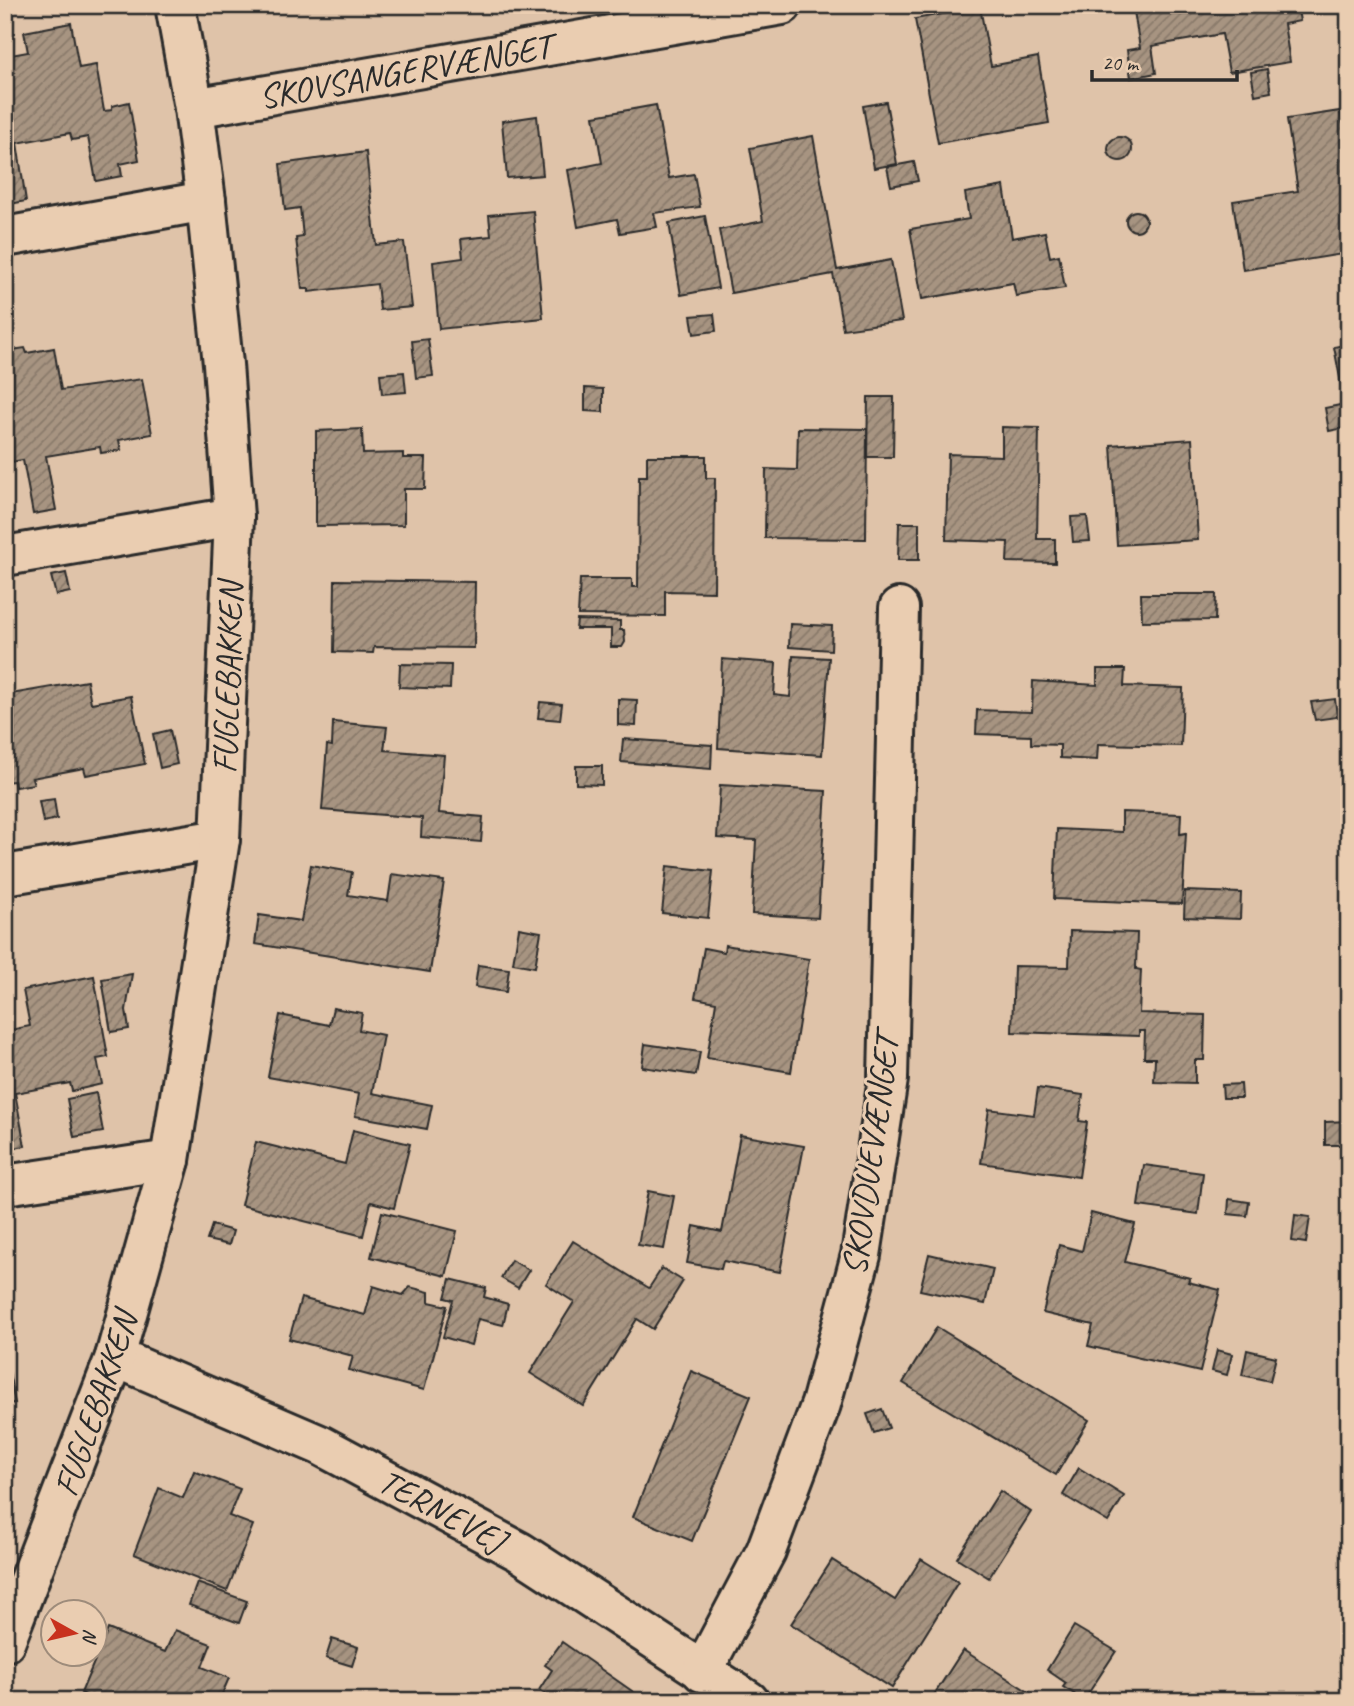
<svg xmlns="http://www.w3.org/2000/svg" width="1354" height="1706" font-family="Caveat,sans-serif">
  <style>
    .building { fill: url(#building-hatch); stroke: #2b2b2b; stroke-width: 2 }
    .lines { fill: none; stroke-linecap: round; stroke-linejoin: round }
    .street-casing { stroke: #2b2b2b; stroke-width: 44 }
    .street { stroke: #eacdb1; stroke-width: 38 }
    .labels { text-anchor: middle; stroke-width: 6; stroke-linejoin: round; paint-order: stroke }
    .street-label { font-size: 35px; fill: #2b2b2b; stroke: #eacdb1 }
  </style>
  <defs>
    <pattern id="building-hatch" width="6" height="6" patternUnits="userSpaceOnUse" patternTransform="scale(1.75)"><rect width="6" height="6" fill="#a79481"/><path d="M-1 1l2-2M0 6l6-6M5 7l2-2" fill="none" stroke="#88796a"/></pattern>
  </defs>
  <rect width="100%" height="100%" fill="#dfc3a9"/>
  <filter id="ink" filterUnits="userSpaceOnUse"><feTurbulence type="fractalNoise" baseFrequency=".0143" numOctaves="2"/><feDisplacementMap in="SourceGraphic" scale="14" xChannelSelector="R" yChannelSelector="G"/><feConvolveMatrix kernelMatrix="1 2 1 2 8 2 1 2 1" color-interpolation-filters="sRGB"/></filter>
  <g filter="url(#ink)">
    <g class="building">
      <polygon points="1133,5 1297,5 1300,21 1284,24 1290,62 1229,72 1222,34 1152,46 1156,73 1131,78 1127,50 1140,48"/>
      <polygon points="980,7 991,66 1038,57 1049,123 938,143 915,19"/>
      <polygon points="71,23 79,68 96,65 104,111 112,110 112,106 129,102 139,160 120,164 122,176 96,181 88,137 72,140 70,133 17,143 26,201 5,205 5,56 28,52 24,32"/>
      <polygon points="1267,69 1271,92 1255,95 1251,72"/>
      <polygon points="886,102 897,164 874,168 863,106"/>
      <polygon points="656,105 669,178 694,174 700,207 654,213 657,227 620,233 617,219 578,227 568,170 602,163 594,116"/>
      <polygon points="1340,111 1344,129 1349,128 1349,253 1243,270 1233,201 1298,191 1287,119"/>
      <polygon points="537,116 543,175 507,178 502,121"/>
      <polygon points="813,136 837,270 891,260 902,321 843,329 833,274 731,293 719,230 763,221 750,148"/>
      <circle cx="1120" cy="149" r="12"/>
      <polygon points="366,152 376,245 404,242 412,307 380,310 377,284 309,292 309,289 302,289 296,238 303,237 300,208 285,210 280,164"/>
      <polygon points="914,162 918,181 891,186 887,167"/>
      <polygon points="1004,186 1012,238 1045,232 1050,257 1059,255 1065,288 1016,296 1013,283 922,299 910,229 969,219 965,193"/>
      <polygon points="533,211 543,318 439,329 433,262 463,258 461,239 491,236 489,215"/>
      <circle cx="1136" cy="221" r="10"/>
      <polygon points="705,216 718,288 681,295 669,223"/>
      <polygon points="714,314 716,331 694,334 691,316"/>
      <polygon points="428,339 433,376 416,378 412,341"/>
      <polygon points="1349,344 1349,427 1329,431 1325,408 1345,404 1334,347"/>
      <polygon points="25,348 27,353 54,348 61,390 142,379 152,434 119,440 121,450 101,453 100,447 46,456 56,510 33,514 23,460 5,463 5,351"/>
      <polygon points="404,372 406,392 382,394 380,374"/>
      <polygon points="585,388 603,389 603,412 585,411"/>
      <polygon points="868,397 894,397 893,457 867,457"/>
      <polygon points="1002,427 1039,428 1037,539 1055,539 1055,563 1007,562 1008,542 946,540 948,454 1002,456"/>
      <polygon points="798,428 867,429 866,539 765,538 766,469 797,470"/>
      <polygon points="362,429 363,454 403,453 403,458 426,458 425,489 404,489 404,525 316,526 316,431"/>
      <polygon points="1192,439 1198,540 1117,545 1111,445"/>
      <polygon points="647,456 706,456 706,478 715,478 714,592 665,591 665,616 578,615 580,579 632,579 632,587 638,587 639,476 647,476"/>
      <polygon points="1087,516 1090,541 1073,542 1071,517"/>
      <polygon points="899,523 919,523 919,560 898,560"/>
      <polygon points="66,573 70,592 56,595 51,576"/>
      <polygon points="335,580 475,582 474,648 374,647 373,653 334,652"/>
      <polygon points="1141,594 1216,594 1215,620 1142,621"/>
      <polygon points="577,620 620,621 620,630 624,630 625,642 622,647 611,647 611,629 576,629"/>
      <polygon points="790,624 832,626 831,650 789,647"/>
      <polygon points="793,656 829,658 822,755 718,748 722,659 776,663 774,695 790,697"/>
      <polygon points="400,664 451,665 450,689 399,687"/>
      <polygon points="1097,669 1125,669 1124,686 1183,688 1181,746 1098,744 1097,760 1060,758 1060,745 1031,744 1031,736 976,734 977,710 1032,712 1033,681 1097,685"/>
      <polygon points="87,681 91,703 131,696 145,764 86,775 84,768 32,778 34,784 15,787 14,781 5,782 5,695"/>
      <polygon points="1349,696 1349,722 1348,722 1343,697"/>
      <polygon points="618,699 637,700 636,726 618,725"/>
      <polygon points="1335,699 1337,717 1315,720 1311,702"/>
      <polygon points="540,702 562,704 560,720 538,718"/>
      <polygon points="333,722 387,727 384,750 444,755 439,813 483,817 481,842 421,837 422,818 322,810 327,745 332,746"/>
      <polygon points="170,730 177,764 160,768 153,734"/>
      <polygon points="623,739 712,745 711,769 621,762"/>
      <polygon points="576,766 602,766 602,785 576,784"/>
      <polygon points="720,785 826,791 818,918 752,914 756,840 717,838"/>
      <polygon points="54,799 57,819 43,822 39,801"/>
      <polygon points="1349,811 1349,831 1342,832 1339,812"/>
      <polygon points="1122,812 1181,814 1180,834 1186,833 1182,904 1054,899 1057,829 1122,832"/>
      <polygon points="311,865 352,872 348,895 388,901 392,874 444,881 430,972 255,944 259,915 301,921"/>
      <polygon points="667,866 713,871 708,918 662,913"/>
      <polygon points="1185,891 1241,893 1240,919 1184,917"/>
      <polygon points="519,928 541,932 535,967 513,963"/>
      <polygon points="1070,931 1137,933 1136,969 1141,970 1139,1013 1205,1015 1204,1060 1195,1060 1195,1083 1154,1082 1155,1058 1144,1058 1145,1031 1139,1031 1139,1036 1012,1032 1014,966 1069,967"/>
      <polygon points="725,945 809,959 791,1072 707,1058 716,1002 695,998 704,948 724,952"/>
      <polygon points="478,965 509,969 506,992 475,987"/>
      <polygon points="132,974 126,1010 129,1029 111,1032 102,979"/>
      <polygon points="94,976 108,1057 97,1059 102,1084 72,1091 70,1083 15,1093 25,1146 5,1150 5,1031 30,1026 23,990"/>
      <polygon points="333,1008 362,1013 359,1030 383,1035 372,1093 432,1105 427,1129 355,1116 359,1094 268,1077 280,1015 329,1025"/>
      <polygon points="645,1044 700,1052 696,1075 642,1067"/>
      <polygon points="1241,1084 1242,1098 1223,1098 1222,1085"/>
      <polygon points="1038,1088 1083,1095 1079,1121 1087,1122 1079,1177 981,1163 989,1109 1034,1115"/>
      <polygon points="96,1093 103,1132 74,1137 67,1099"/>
      <polygon points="1349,1121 1349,1145 1325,1145 1325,1122"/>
      <polygon points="353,1130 410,1144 394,1208 371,1202 363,1236 241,1205 256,1142 345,1164"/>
      <polygon points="740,1135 804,1146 780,1272 723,1261 721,1269 687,1263 694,1226 722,1232"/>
      <polygon points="1144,1165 1203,1173 1198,1214 1138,1206"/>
      <polygon points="648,1191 674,1196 664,1249 638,1245"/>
      <polygon points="1229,1199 1249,1202 1247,1216 1228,1214"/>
      <polygon points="382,1212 457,1231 446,1276 371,1257"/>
      <polygon points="1091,1213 1135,1224 1125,1262 1190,1278 1188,1282 1220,1290 1200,1372 1088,1346 1093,1325 1043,1313 1059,1245 1082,1251"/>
      <polygon points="1295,1215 1310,1217 1306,1243 1292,1241"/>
      <polygon points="212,1225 233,1231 229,1245 207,1240"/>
      <polygon points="573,1241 649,1288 662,1268 683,1281 653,1329 637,1319 583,1406 530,1373 574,1302 546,1284"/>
      <polygon points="929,1254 993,1269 985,1304 920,1290"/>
      <polygon points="511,1260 529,1270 518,1288 501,1278"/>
      <polygon points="450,1279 486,1288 484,1297 508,1304 503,1325 478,1319 471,1345 443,1337 453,1300 445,1298"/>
      <polygon points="373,1286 403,1295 410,1287 429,1292 429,1302 447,1306 424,1390 349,1370 353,1356 289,1339 301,1298 365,1315"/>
      <polygon points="937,1327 1089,1420 1056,1475 903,1383"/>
      <polygon points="1217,1350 1232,1354 1227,1375 1212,1371"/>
      <polygon points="1247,1350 1276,1357 1270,1381 1242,1375"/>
      <polygon points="5,1351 15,1403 5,1404"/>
      <polygon points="1349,1362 1349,1393 1342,1391"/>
      <polygon points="691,1371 751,1396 692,1541 633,1517"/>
      <polygon points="882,1409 889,1428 874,1433 867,1414"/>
      <polygon points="1079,1468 1124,1496 1108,1522 1063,1495"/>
      <polygon points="194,1471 240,1489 229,1516 253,1525 227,1591 134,1554 159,1488 183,1498"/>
      <polygon points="1000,1491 1031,1512 989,1578 957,1558"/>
      <polygon points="1349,1520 1349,1546 1340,1543"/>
      <polygon points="921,1559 958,1582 892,1688 791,1624 832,1560 895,1600"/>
      <polygon points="197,1583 247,1601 239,1623 189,1605"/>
      <polygon points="1074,1626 1116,1651 1084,1700 1063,1687 1066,1683 1047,1670"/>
      <polygon points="108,1629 165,1652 175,1630 211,1644 202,1667 229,1678 219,1701 100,1701 81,1693"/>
      <polygon points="332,1639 358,1647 352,1666 326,1658"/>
      <polygon points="562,1642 642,1698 640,1701 555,1701 539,1690 552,1670 545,1665"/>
      <polygon points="1349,1644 1349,1664 1339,1658"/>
      <polygon points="963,1650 1043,1701 930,1701"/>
    </g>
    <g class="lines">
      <g class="street-casing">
        <g id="street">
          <polyline points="194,108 782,5"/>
          <polyline points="5,237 206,201"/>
          <polyline points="5,556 234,517"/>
          <polyline points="5,875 220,839"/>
          <polyline points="5,1185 170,1160"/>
          <polyline points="115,1357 320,1445 520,1552 749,1701"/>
          <polyline points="5,1642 115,1357 170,1160 220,839 234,517 223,364 206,201 194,108 175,5"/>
          <polyline points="702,1672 766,1551 821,1404 861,1255 888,1079 899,608"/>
        </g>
      </g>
      <use href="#street" class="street"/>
    </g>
  </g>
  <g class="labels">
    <g class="street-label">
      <text transform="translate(405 71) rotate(-10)" y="12">SKOVSANGERVÆNGET</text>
      <text transform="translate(227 678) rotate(-88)" y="12">FUGLEBAKKEN</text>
      <text transform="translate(870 1155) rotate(-82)" y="12">SKOVDUEVÆNGET</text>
      <text transform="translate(95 1404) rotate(-71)" y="12">FUGLEBAKKEN</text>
      <text transform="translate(442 1510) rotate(28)" y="12">TERNEVEJ</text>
    </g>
  </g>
  <rect width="1354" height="1706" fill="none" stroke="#eacdb1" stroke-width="28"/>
  <rect x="14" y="14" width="1326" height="1678" fill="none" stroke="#2b2b2b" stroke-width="2.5" filter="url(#ink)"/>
  <g transform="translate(74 1633) rotate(98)"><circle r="33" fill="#eacdb1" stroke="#9e8c7b" stroke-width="2"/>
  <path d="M0-5L12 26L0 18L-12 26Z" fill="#c8321e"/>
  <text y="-10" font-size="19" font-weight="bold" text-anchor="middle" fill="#2b2b2b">N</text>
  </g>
  <path d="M1092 70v10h145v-10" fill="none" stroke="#2b2b2b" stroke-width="3.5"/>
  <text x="1102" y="70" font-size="21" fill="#2b2b2b" stroke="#eacdb1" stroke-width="5" paint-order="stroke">20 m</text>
</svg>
